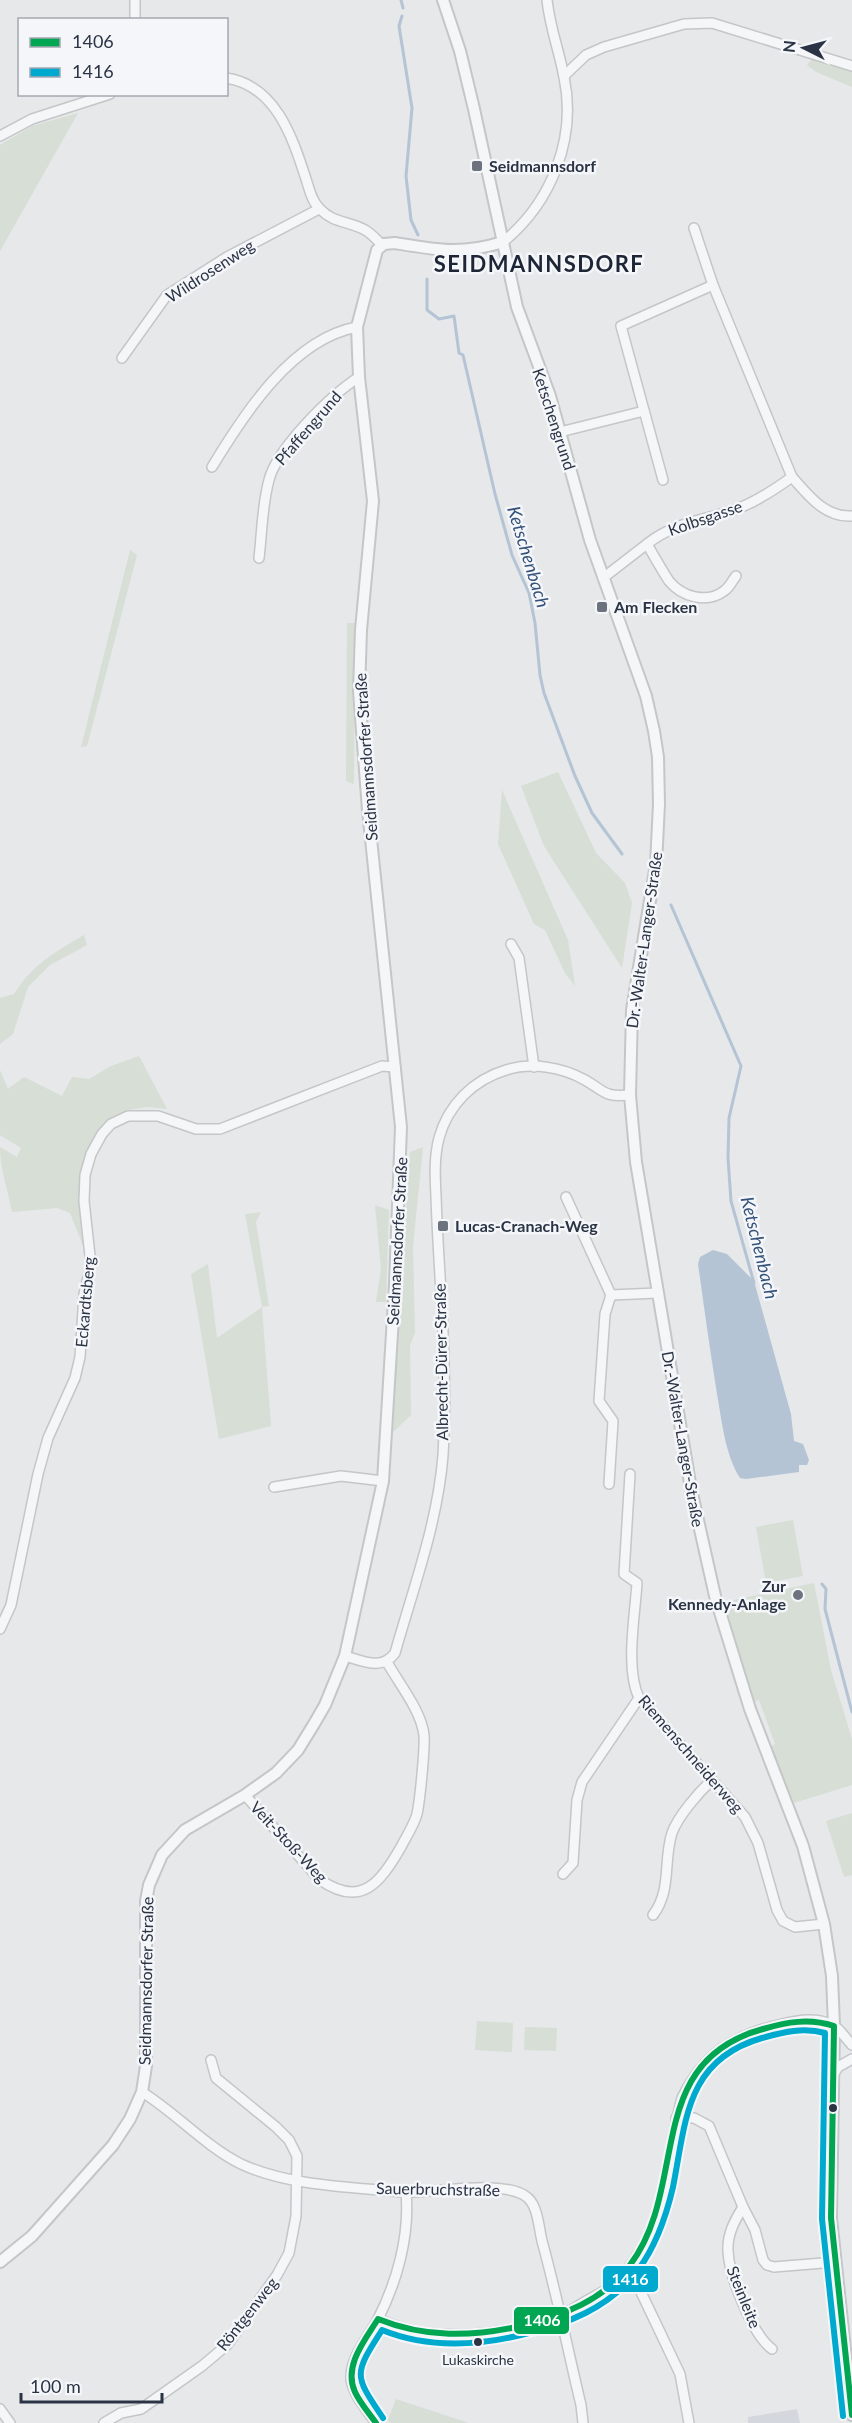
<svg xmlns="http://www.w3.org/2000/svg" width="852" height="2423" font-family="Lato,sans-serif">
  <style>
    .built { fill: #d4d7dd }
    .green { fill: #d6ded6 }
    .water { fill: #b4c4d5 }
    .lines { fill: none; stroke-linecap: round; stroke-linejoin: round }
    .stream { stroke: #b4c4d5; stroke-width: 3 }
    .minor-casing { stroke: #c4c6c8; stroke-width: 12 }
    .tertiary-casing { stroke: #c4c6c8; stroke-width: 14 }
    .minor { stroke: #f5f6f7; stroke-width: 9 }
    .tertiary { stroke: #f5f6f7; stroke-width: 10 }
    .bus-1-casing { stroke: #f4f6f9; stroke-width: 10 }
    .bus-2-casing { stroke: #f4f6f9; stroke-width: 10 }
    .bus-1 { stroke: #00a651; stroke-width: 6 }
    .bus-2 { stroke: #00a9ce; stroke-width: 6 }
    .poi-dot { fill: #6c737f; stroke: #f4f6f9; stroke-width: 2 }
    .bus-dot { fill: #2b3445; stroke: #f4f6f9; stroke-width: 2 }
    .labels { text-anchor: middle; stroke-width: 5; stroke-linejoin: round; paint-order: stroke }
    .bus-label { font-size: 14px; fill: #2b3445; stroke: #f4f6f9 }
    .poi-label { font-size: 16px; font-weight: bold; fill: #2b3445; stroke: #f4f6f9; text-anchor: start }
    .street-label { font-size: 16px; fill: #2b3445; stroke: #f4f6f9 }
    .water-label { font-size: 18px; font-style: italic; fill: #34527a; stroke: #f4f6f9 }
    .district-label { font-size: 22px; font-weight: bold; letter-spacing: 1.5px; fill: #1d2536; stroke: #f4f6f9 }
    .line-badge { stroke: #f4f6f9; stroke-width: 2 }
    .badge-label { font-size: 16px; text-anchor: middle; font-weight: bold; fill: #fff }
  </style>
  <rect width="100%" height="100%" fill="#e6e8ea"/>
  <polygon class="built" points="797,2409 800,2423 748,2423 748,2417"/>
  <g class="green">
    <polygon points="812,59 852,72 852,87 816,72 807,65"/>
    <polygon points="78,113 0,251 0,145 32,126"/>
    <polygon points="130,550 137,555 87,746 81,747"/>
    <polygon points="347,623 355,623 354,784 346,781"/>
    <polygon points="558,772 596,853 625,883 632,903 622,968 544,846 521,786"/>
    <polygon points="502,790 568,940 575,986 565,973 545,930 534,924 498,844"/>
    <path d="M84 935 87 945 50 965 28 987 13 1034 0 1044V998L14 994C32 965 55 952 84 935Z"/>
    <path d="M139 1056 167 1109 148 1107 128 1110 110 1118 95 1135 85 1157 87 1256 70 1213 57 1208 12 1212C8 1190 0 1169 0 1147L17 1157 21 1148 0 1135V1070L8 1089 24 1077 62 1096 72 1077 89 1079 111 1066Z"/>
    <polygon points="423,1147 413,1246 415,1333 410,1345 411,1415 391,1434 410,1152"/>
    <polygon points="375,1205 389,1210 386,1302 376,1302 381,1269"/>
    <polygon points="261,1212 256,1222 269,1306 262,1307 271,1426 219,1439 191,1274 208,1264 217,1338 262,1307 245,1214"/>
    <polygon points="793,1520 803,1576 766,1583 756,1527"/>
    <polygon points="814,1583 831,1670 852,1739 852,1785 794,1803 770,1747 775,1744 759,1700 753,1702 743,1674 724,1602"/>
    <polygon points="852,1813 852,1875 844,1877 826,1821"/>
    <polygon points="477,2021 513,2023 512,2052 475,2050"/>
    <polygon points="525,2027 557,2028 556,2051 524,2050"/>
    <polygon points="396,2399 469,2423 390,2423 388,2420"/>
  </g>
  <path class="water" d="M713 1250 727 1254 754 1281 791 1414 794 1441 803 1444 809 1460 807 1465H799V1472L746 1479 740 1478C725 1454 722 1422 717 1394 710 1350 704 1307 698 1264L700 1257Z"/>
  <g class="lines">
    <g class="stream">
      <polyline points="401,0 403,8"/>
      <polyline points="402,16 399,26 412,108 406,176 411,220 418,235"/>
      <polyline points="427,279 427,310 439,319 454,316 459,353 463,355 495,494 512,555 529,593 535,623 540,675 544,693 575,776 592,813 622,854"/>
      <polyline points="671,905 741,1066 729,1118 728,1158 731,1201 754,1283"/>
      <polyline points="822,1584 826,1589 825,1609 852,1712"/>
    </g>
    <g class="minor-casing">
      <g id="minor">
        <polyline points="135,20 135,0"/>
        <polyline points="564,76 586,55 604,47 684,24 712,23 852,66"/>
        <path d="M226 78C275 85 292 136 305 176 309 187 311 201 320 209 333 223 349 221 365 230 371 233 377 240 382 245"/>
        <polyline points="0,136 32,119 110,94"/>
        <polyline points="694,228 713,285 792,477"/>
        <path d="M503 242C551 203 577 139 564 77 559 50 550 28 547 0"/>
        <polyline points="122,358 167,295 227,257 319,209"/>
        <polyline points="560,432 644,411"/>
        <path d="M212 467C244 414 292 339 357 327"/>
        <polyline points="663,480 621,326 713,285"/>
        <path d="M647 544C675 522 702 521 734 510 754 503 774 490 792 477 808 495 825 518 852 516"/>
        <path d="M259 558C262 533 262 505 269 480 277 448 331 395 359 377"/>
        <path d="M603 578 647 544C654 556 661 569 669 581 682 597 707 604 724 591 729 588 732 581 736 576"/>
        <polyline points="511,944 519,958 534,1067"/>
        <polyline points="566,1197 611,1295 605,1314 599,1401 613,1421 609,1484"/>
        <polyline points="611,1295 657,1293"/>
        <path d="M630 1474 624 1574 637 1583C635 1616 625 1668 639 1698L745 1817 758 1843 777 1910 783 1921 795 1927 824 1924"/>
        <polyline points="274,1487 341,1476 383,1481"/>
        <polyline points="0,1629 11,1605 38,1474 48,1438 75,1378 80,1357 84,1294 91,1265 84,1201 85,1175 91,1154 102,1134 111,1124 128,1116 158,1116 196,1129 220,1129 382,1066 395,1067"/>
        <path d="M345 1656C363 1661 382 1671 395 1653 413 1589 438 1522 443 1455 446 1403 444 1343 441 1292 439 1260 437 1228 436 1196 435 1177 434 1157 439 1138 448 1105 473 1080 506 1070 531 1062 562 1067 585 1080 606 1092 603 1097 630 1095"/>
        <path d="M245 1795 319 1879C361 1909 380 1883 401 1847 406 1837 414 1825 417 1814 420 1800 425 1749 424 1735 421 1710 399 1684 387 1662"/>
        <polyline points="563,1874 573,1863 577,1800 582,1782 639,1698"/>
        <path d="M653 1915C672 1890 663 1861 672 1833 678 1816 699 1792 712 1780"/>
        <polyline points="833,2075 838,2067 852,2059"/>
        <path d="M142 2092C176 2113 205 2146 241 2164 288 2186 351 2187 402 2192 430 2194 507 2178 528 2198 538 2207 539 2229 542 2241 557 2295 568 2351 581 2405L583 2423"/>
        <polyline points="676,2118 694,2118 709,2126 743,2207 755,2230 763,2260 767,2265 774,2267 835,2262"/>
        <path d="M743 2207C735 2220 727 2234 728 2251 729 2276 752 2334 772 2349"/>
        <polyline points="629,2267 680,2374 689,2423"/>
        <path d="M378 2319C432 2344 505 2336 560 2316 570 2312 579 2305 588 2300 597 2295 607 2290 615 2283 628 2270 641 2252 649 2235 669 2192 669 2143 682 2098 704 2053 734 2035 782 2024 799 2020 816 2017 833 2025 840 2029 846 2039 852 2045"/>
        <polyline points="0,2409 10,2423"/>
        <polyline points="104,2423 121,2413 141,2409 202,2366 227,2345 277,2275 289,2253 296,2216 297,2156 289,2140 276,2127 216,2078 211,2060"/>
        <path d="M376 2423C367 2410 353 2395 351 2379 350 2358 367 2339 377 2321 397 2282 410 2236 406 2192"/>
      </g>
    </g>
    <g class="tertiary-casing">
      <g id="tertiary">
        <polyline points="443,0 460,51 474,109 517,307 550,396 590,540 646,696 654,731 658,757 659,804 656,864 632,1010 630,1095 636,1162 691,1489 715,1596 750,1709 803,1846 824,1924 832,1976 834,2026 831,2218 852,2415"/>
        <path d="M0 2262 32 2236 113 2145 130 2119 142 2092 146 2066V1901L149 1885 162 1855 185 1830 245 1795 276 1773 298 1750 314 1724 325 1705 345 1656 383 1481 395 1284 401 1127 368 810 359 691 361 630 373 501 359 377 357 327 377 250 384 244 395 243C437 250 461 255 503 242"/>
      </g>
    </g>
    <use href="#minor" class="minor"/>
    <use href="#tertiary" class="tertiary"/>
    <g class="bus-1-casing">
      <path id="bus-1" d="M376 2423C369 2413 360 2403 355 2392 343 2366 365 2340 378 2319 425 2338 472 2337 521 2326 562 2316 604 2300 630 2265 690 2186 642 2062 763 2029 787 2022 809 2018 834 2026L831 2218 852 2415"/>
    </g>
    <g class="bus-2-casing">
      <path id="bus-2" d="M383 2418C354 2375 353 2375 382 2330 426 2348 475 2346 521 2335 565 2325 610 2308 638 2270 656 2246 666 2217 673 2187 686 2122 685 2060 762 2038 783 2032 804 2027 825 2033L822 2219 843 2416"/>
    </g>
    <use href="#bus-1" class="bus-1"/>
    <use href="#bus-2" class="bus-2"/>
  </g>
  <g class="poi-dot">
    <rect x="471" y="160" width="12" height="12" rx="3"/>
    <rect x="596" y="601" width="12" height="12" rx="3"/>
    <rect x="437" y="1220" width="12" height="12" rx="3"/>
    <circle cx="798" cy="1595" r="6"/>
  </g>
  <g class="bus-dot">
    <circle cx="833" cy="2108" r="5"/>
    <circle cx="478" cy="2342" r="5"/>
  </g>
  <g class="labels">
    <g class="bus-label">
      <text x="478" y="2365">Lukaskirche</text>
    </g>
    <g class="poi-label">
      <text x="489" y="172">Seidmannsdorf</text>
      <text x="614" y="613">Am Flecken</text>
      <text x="455" y="1232">Lucas-Cranach-Weg</text>
      <text x="786" y="1592" text-anchor="end">Zur<tspan x="786" dy="18">Kennedy-Anlage</tspan></text>
    </g>
    <g class="street-label">
      <text transform="translate(210 271) rotate(-33)" y="6">Wildrosenweg</text>
      <text transform="translate(554 419) rotate(72)" y="6">Ketschengrund</text>
      <text transform="translate(308 428) rotate(-49)" y="6">Pfaffengrund</text>
      <text transform="translate(705 518) rotate(-19)" y="6">Kolbsgasse</text>
      <text transform="translate(366 757) rotate(-94)" y="6">Seidmannsdorfer Straße</text>
      <text transform="translate(644 940) rotate(-82)" y="6">Dr.-Walter-Langer-Straße</text>
      <text transform="translate(397 1241) rotate(-87)" y="6">Seidmannsdorfer Straße</text>
      <text transform="translate(85 1302) rotate(-85)" y="6">Eckardtsberg</text>
      <text transform="translate(441 1362) rotate(-91)" y="6">Albrecht-Dürer-Straße</text>
      <text transform="translate(683 1439) rotate(80)" y="6">Dr.-Walter-Langer-Straße</text>
      <text transform="translate(691 1754) rotate(49)" y="6">Riemenschneiderweg</text>
      <text transform="translate(289 1842) rotate(47)" y="6">Veit-Stoß-Weg</text>
      <text transform="translate(146 1981) rotate(-89)" y="6">Seidmannsdorfer Straße</text>
      <text transform="translate(438 2189) rotate(1)" y="6">Sauerbruchstraße</text>
      <text transform="translate(744 2297) rotate(68)" y="6">Steinleite</text>
      <text transform="translate(247 2314) rotate(-52)" y="6">Röntgenweg</text>
    </g>
    <g class="water-label">
      <text transform="translate(528 557) rotate(73)" y="6">Ketschenbach</text>
      <text transform="translate(759 1248) rotate(76)" y="6">Ketschenbach</text>
    </g>
    <g class="district-label">
      <text x="539" y="272">SEIDMANNSDORF</text>
    </g>
  </g>
  <g class="line-badge">
    <rect x="602" y="2265" width="57" height="28" rx="6" fill="#00a9ce"/>
    <rect x="513" y="2306" width="57" height="29" rx="6" fill="#00a651"/>
  </g>
  <g class="badge-label">
    <text x="630" y="2285">1416</text>
    <text x="542" y="2326">1406</text>
  </g>
  <rect x="18" y="18" width="210" height="78" fill="#f4f6f9" stroke="#a4a8b1" stroke-width="1.5"/>
  <rect x="30" y="38" width="30" height="9" fill="#00a651" stroke="#a4a8b1" stroke-width="1.5"/>
  <text x="72" y="48" font-size="18" fill="#2b3445">1406</text>
  <rect x="30" y="68" width="30" height="9" fill="#00a9ce" stroke="#a4a8b1" stroke-width="1.5"/>
  <text x="72" y="78" font-size="18" fill="#2b3445">1416</text>
  <g transform="translate(804 48) rotate(276)" stroke="#f4f6f9" stroke-width="4.5" paint-order="stroke">
  <path d="M0-4.5L10 22L0 15L-10 22Z" fill="#2b3445"/>
  <text y="-9" font-size="16" font-weight="bold" text-anchor="middle" fill="#2b3445">N</text>
  </g>
  <path d="M21 2393v9h141v-9" fill="none" stroke="#2b3445" stroke-width="3"/>
  <text x="30" y="2393" font-size="18" fill="#2b3445" stroke="#f4f6f9" stroke-width="4.5" paint-order="stroke">100 m</text>
</svg>
